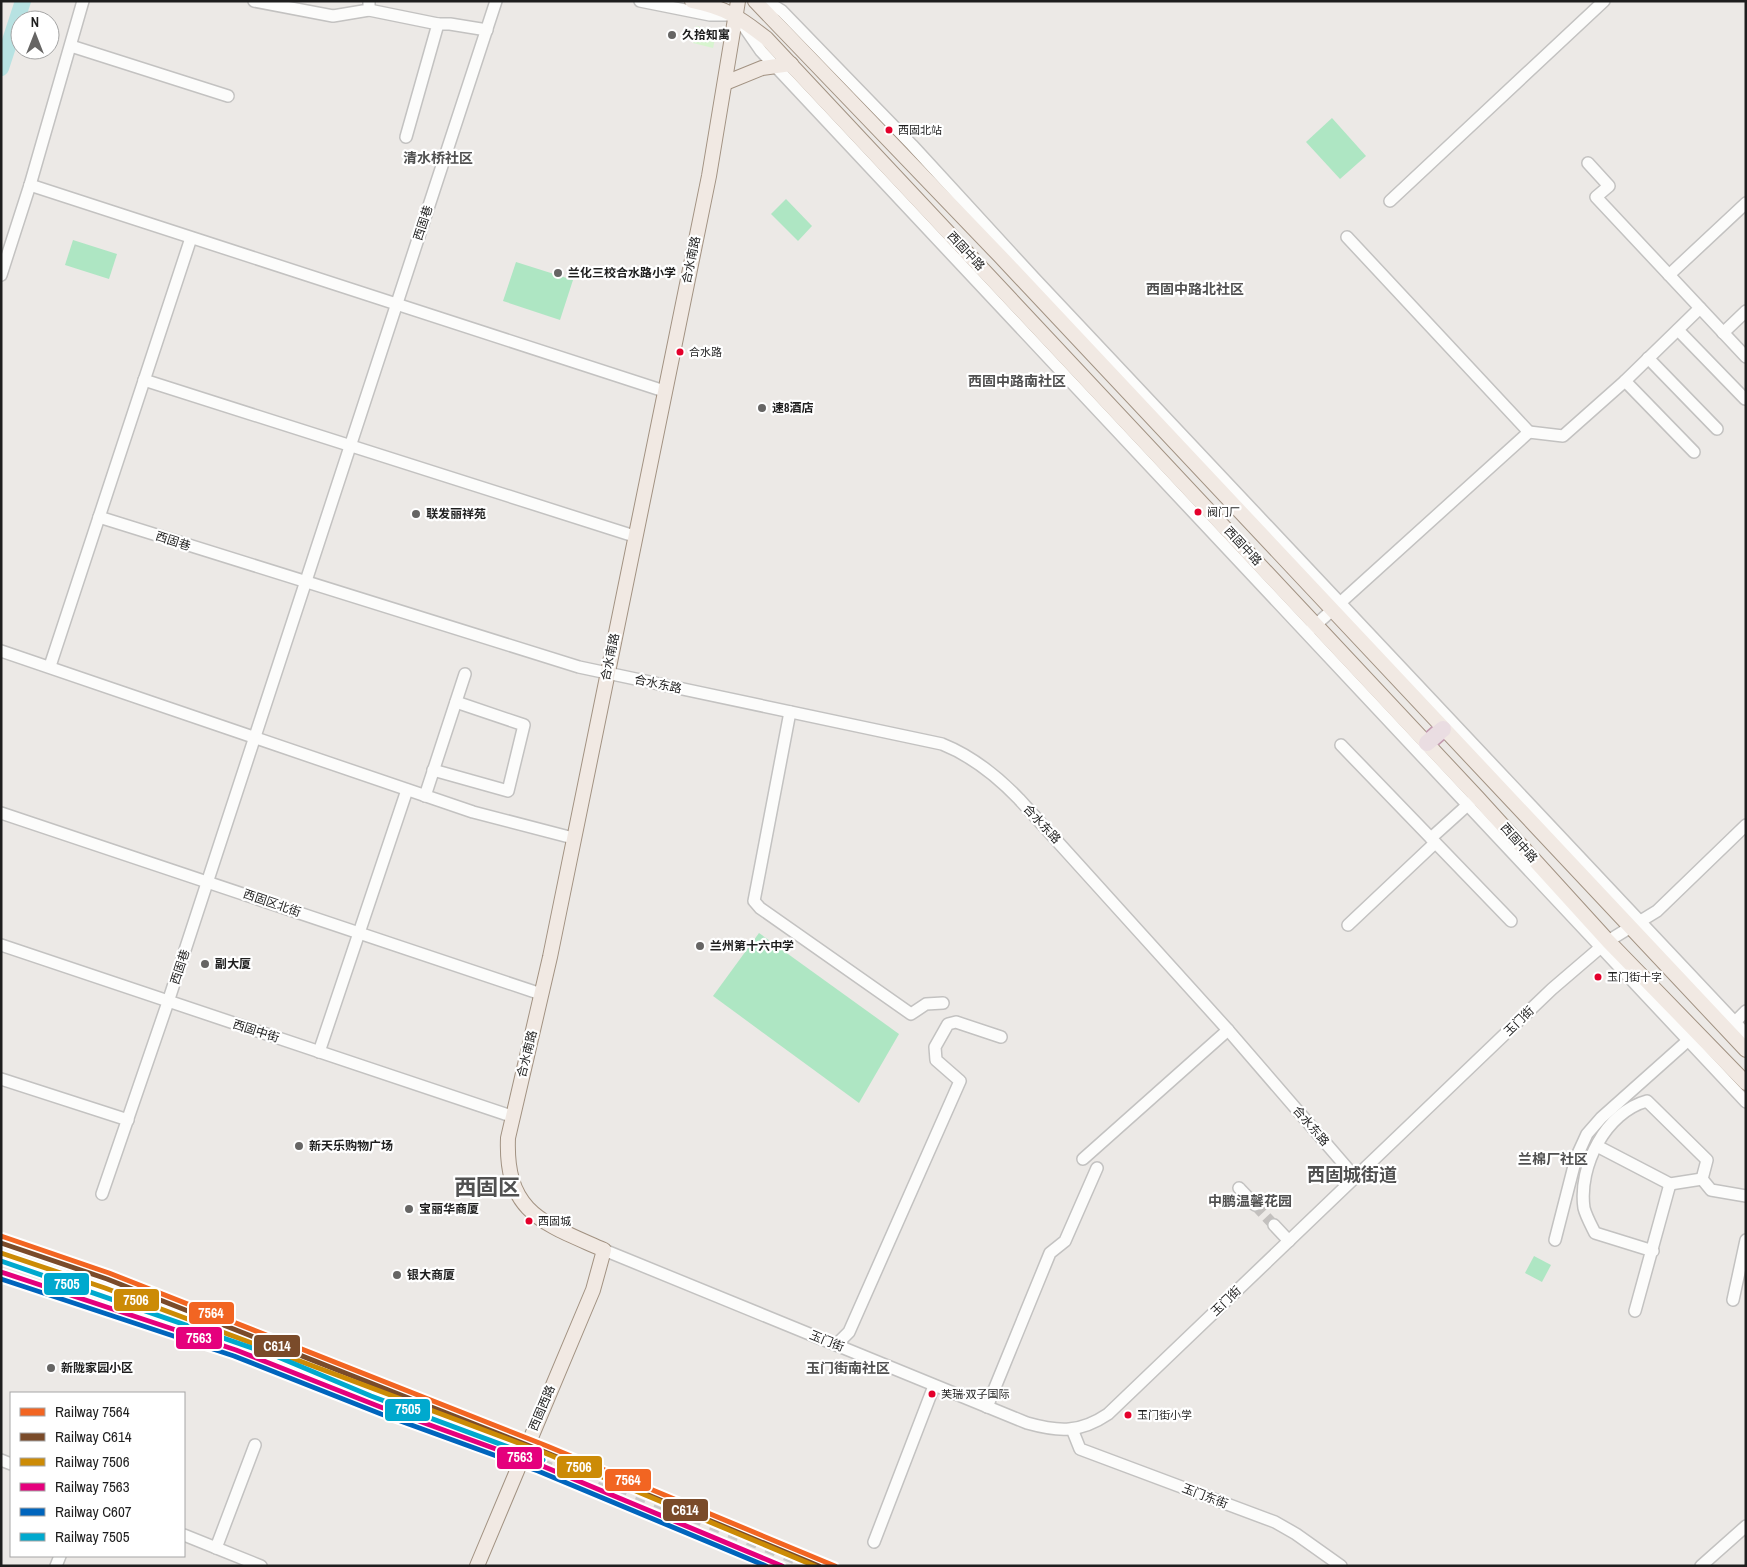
<svg xmlns="http://www.w3.org/2000/svg" width="1747" height="1567" font-family="'Archivo Narrow','Noto Sans SC',sans-serif">
  <style>
    .park { fill: #d7f4cf }
    .pitch { fill: #aee6c3 }
    .lines { fill: none; stroke-linecap: round; stroke-linejoin: round }
    .river { stroke: #b7e2e2; stroke-width: 16 }
    .minor-tunnel { stroke: #c3c0be; stroke-width: 11; stroke-dasharray: 11 5.5; stroke-linecap: butt }
    .minor-casing { stroke: #c3c2c1; stroke-width: 14 }
    .major-casing { stroke: #a29282; stroke-width: 16 }
    .highway-casing { stroke: #c49baf; stroke-width: 19 }
    .minor { stroke: #fcfcfb; stroke-width: 11 }
    .major { stroke: #f1e9e3; stroke-width: 14 }
    .highway { stroke: #eadde2; stroke-width: 16 }
    .rail { stroke: #cacac9; stroke-width: 2.5; stroke-dasharray: 10 10; stroke-linecap: butt }
    .rail-1-casing { stroke: #fff; stroke-width: 9 }
    .rail-2-casing { stroke: #fff; stroke-width: 9 }
    .rail-3-casing { stroke: #fff; stroke-width: 9 }
    .rail-4-casing { stroke: #fff; stroke-width: 9 }
    .rail-5-casing { stroke: #fff; stroke-width: 9 }
    .rail-6-casing { stroke: #fff; stroke-width: 9 }
    .rail-1 { stroke: #f26522; stroke-width: 5 }
    .rail-2 { stroke: #7a4b2a; stroke-width: 5 }
    .rail-3 { stroke: #cc8b06; stroke-width: 5 }
    .rail-4 { stroke: #e5007d; stroke-width: 5 }
    .rail-5 { stroke: #0065bd; stroke-width: 5 }
    .rail-6 { stroke: #00a9ce; stroke-width: 5 }
    .poi-dot { fill: #666564; stroke: #fff; stroke-width: 2 }
    .bus-dot { fill: #e4002b; stroke: #fff; stroke-width: 2 }
    .labels { text-anchor: middle; stroke-width: 4.5; stroke-linejoin: round; paint-order: stroke }
    .bus-label { font-size: 11px; fill: #1e1e1e; stroke: #fff; text-anchor: start }
    .poi-label { font-size: 12px; font-weight: bold; fill: #1e1e1e; stroke: #fff; text-anchor: start }
    .street-label { font-size: 12px; fill: #1e1e1e; stroke: #fff }
    .neighbourhood-label { font-size: 14px; font-weight: bold; fill: #515151; stroke: #fff }
    .district-label { font-size: 18px; font-weight: bold; fill: #515151; stroke: #fff }
    .town-label { font-size: 22px; font-weight: bold; fill: #515151; stroke: #fff }
    .line-badge { stroke: #fff; stroke-width: 2 }
    .badge-label { font-size: 14px; text-anchor: middle; font-weight: bold; fill: #fff }
  </style>
  <rect width="100%" height="100%" fill="#ece9e6"/>
  <polygon class="park" points="696,26 708,29 715,39 713,48 693,43"/>
  <g class="pitch">
    <polygon points="1332,118 1366,156 1340,179 1306,142"/>
    <polygon points="786,199 812,226 798,241 771,214"/>
    <polygon points="73,240 117,254 109,279 65,265"/>
    <polygon points="516,262 573,280 560,320 503,301"/>
    <polygon points="759,933 899,1034 859,1103 713,996"/>
    <polygon points="1534,1256 1551,1265 1542,1282 1525,1273"/>
  </g>
  <g class="lines">
    <polyline class="river" points="1,68 23,1"/>
    <polyline class="minor-tunnel" points="1255,1205 1274,1225"/>
    <g class="minor-casing">
      <g id="minor">
        <polyline points="254,1 333,16 369,10 369,1"/>
        <polyline points="640,1 710,15 736,15 761,51 1746,1102"/>
        <polyline points="766,1 782,11 912,145 1035,279 1746,1034"/>
        <polyline points="369,10 438,24 406,137"/>
        <polyline points="438,24 450,24 487,30"/>
        <polyline points="71,46 228,96"/>
        <polyline points="1588,163 1609,186 1596,197 1746,357"/>
        <polyline points="30,185 664,391"/>
        <polyline points="1390,201 1604,1"/>
        <polyline points="1,275 30,185 83,1"/>
        <polyline points="1669,275 1746,203"/>
        <polyline points="1678,330 1745,399"/>
        <polyline points="1723,333 1746,311"/>
        <polyline points="1648,358 1717,429"/>
        <polyline points="144,380 634,536"/>
        <polyline points="1529,432 1563,436 1625,381"/>
        <polyline points="1694,452 1625,381 1700,308"/>
        <path d="M99 517 579 667 942 744C972 756 996 775 1019 799L1228 1030 1355 1177"/>
        <polyline points="1309,631 1529,432 1347,237"/>
        <polyline points="1,651 473,812 573,838"/>
        <polyline points="50,666 191,238"/>
        <polyline points="790,712 754,901 760,908 911,1014 926,1004 943,1003"/>
        <polyline points="1341,745 1511,921"/>
        <polyline points="433,770 508,791 524,725 456,702"/>
        <polyline points="425,796 465,674"/>
        <polyline points="1,813 541,994"/>
        <polyline points="1431,838 1472,801"/>
        <polyline points="1348,925 1435,843"/>
        <polyline points="1,945 511,1116"/>
        <polyline points="1730,1027 1746,1011"/>
        <polyline points="319,1052 407,790"/>
        <polyline points="1,1079 128,1120"/>
        <polyline points="1597,1146 1670,1184 1702,1179"/>
        <polyline points="1083,1159 1228,1030"/>
        <polyline points="1239,1188 1255,1205"/>
        <polyline points="102,1194 168,1002 496,1"/>
        <polyline points="1274,1225 1289,1241"/>
        <polyline points="1555,1240 1576,1158 1587,1134 1601,1118 1693,1036"/>
        <path d="M604 1250 1027 1423C1059 1432 1080 1433 1108 1414L1552 989 1608 941 1657 911 1746 825"/>
        <path d="M1653 1251 1595 1233C1591 1225 1586 1216 1584 1208 1578 1166 1606 1112 1647 1101L1707 1160 1702 1179 1711 1190 1746 1196"/>
        <polyline points="1733,1300 1746,1240"/>
        <polyline points="1635,1311 1670,1184"/>
        <polyline points="836,1345 849,1332 960,1081 936,1060 935,1047 948,1024 956,1022 1001,1037"/>
        <polyline points="987,1407 1050,1253 1065,1241 1097,1168"/>
        <polyline points="1072,1429 1080,1449 1275,1522 1296,1534 1341,1566"/>
        <polyline points="1,1460 11,1464"/>
        <polyline points="184,1535 261,1566"/>
        <polyline points="874,1542 934,1386"/>
        <polyline points="216,1548 255,1445"/>
        <polyline points="56,1566 60,1556"/>
        <polyline points="1701,1566 1746,1526"/>
      </g>
    </g>
    <g class="major-casing">
      <g id="major">
        <path d="M692 1C726 8 739 17 766 38L1477 797 1608 941 1746 1083"/>
        <polyline points="755,1 999,255 1746,1050"/>
        <polyline points="725,83 762,68 791,64"/>
        <path d="M477 1566 593 1290 604 1250C544 1223 505 1214 508 1138L550 957 709 176 738 1"/>
      </g>
    </g>
    <g class="highway-casing">
      <polyline id="highway" points="1427,743 1443,729"/>
    </g>
    <use href="#minor" class="minor"/>
    <use href="#major" class="major"/>
    <use href="#highway" class="highway"/>
    <polyline class="rail" points="543,1460 801,1566"/>
    <g class="rail-1-casing">
      <polyline id="rail-1" points="1,1236 109,1273 547,1446 835,1566"/>
    </g>
    <g class="rail-2-casing">
      <polyline id="rail-2" points="1,1243 107,1279 545,1452 819,1566"/>
    </g>
    <g class="rail-3-casing">
      <polyline id="rail-3" points="1,1253 105,1288 545,1453 815,1566"/>
    </g>
    <g class="rail-4-casing">
      <polyline id="rail-4" points="1,1272 236,1350 383,1408 540,1465 782,1566"/>
    </g>
    <g class="rail-5-casing">
      <polyline id="rail-5" points="1,1279 234,1356 381,1414 538,1471 766,1566"/>
    </g>
    <g class="rail-6-casing">
      <polyline id="rail-6" points="1,1261 278,1357 371,1396 543,1460"/>
    </g>
    <use href="#rail-1" class="rail-1"/>
    <use href="#rail-2" class="rail-2"/>
    <use href="#rail-3" class="rail-3"/>
    <use href="#rail-4" class="rail-4"/>
    <use href="#rail-5" class="rail-5"/>
    <use href="#rail-6" class="rail-6"/>
  </g>
  <g class="poi-dot">
    <circle cx="672" cy="35" r="5"/>
    <circle cx="558" cy="273" r="5"/>
    <circle cx="762" cy="408" r="5"/>
    <circle cx="416" cy="514" r="5"/>
    <circle cx="700" cy="946" r="5"/>
    <circle cx="205" cy="964" r="5"/>
    <circle cx="299" cy="1146" r="5"/>
    <circle cx="409" cy="1209" r="5"/>
    <circle cx="397" cy="1275" r="5"/>
    <circle cx="51" cy="1368" r="5"/>
  </g>
  <g class="bus-dot">
    <circle cx="889" cy="130" r="4.5"/>
    <circle cx="680" cy="352" r="4.5"/>
    <circle cx="1198" cy="512" r="4.5"/>
    <circle cx="1598" cy="977" r="4.5"/>
    <circle cx="529" cy="1221" r="4.5"/>
    <circle cx="932" cy="1394" r="4.5"/>
    <circle cx="1128" cy="1415" r="4.5"/>
  </g>
  <g class="labels">
    <g class="bus-label">
      <text x="898" y="134">西固北站</text>
      <text x="689" y="356">合水路</text>
      <text x="1207" y="516">阀门厂</text>
      <text x="1607" y="981">玉门街十字</text>
      <text x="538" y="1225">西固城</text>
      <text x="941" y="1398">芙瑞·双子国际</text>
      <text x="1137" y="1419">玉门街小学</text>
    </g>
    <g class="poi-label">
      <text x="682" y="39">久拾知寓</text>
      <text x="568" y="277">兰化三校合水路小学</text>
      <text x="772" y="412">速8酒店</text>
      <text x="426" y="518">联发丽祥苑</text>
      <text x="710" y="950">兰州第十六中学</text>
      <text x="215" y="968">副大厦</text>
      <text x="309" y="1150">新天乐购物广场</text>
      <text x="419" y="1213">宝丽华商厦</text>
      <text x="407" y="1279">银大商厦</text>
      <text x="61" y="1372">新陇家园小区</text>
    </g>
    <g class="street-label">
      <text transform="translate(423 223) rotate(-72)" y="4">西固巷</text>
      <text transform="translate(966 251) rotate(47)" y="4">西固中路</text>
      <text transform="translate(691 260) rotate(-78)" y="4">合水南路</text>
      <text transform="translate(173 541) rotate(18)" y="4">西固巷</text>
      <text transform="translate(1243 546) rotate(47)" y="4">西固中路</text>
      <text transform="translate(610 657) rotate(-78)" y="4">合水南路</text>
      <text transform="translate(658 684) rotate(12)" y="4">合水东路</text>
      <text transform="translate(1042 824) rotate(47)" y="4">合水东路</text>
      <text transform="translate(1519 843) rotate(48)" y="4">西固中路</text>
      <text transform="translate(272 903) rotate(19)" y="4">西固区北街</text>
      <text transform="translate(180 967) rotate(-72)" y="4">西固巷</text>
      <text transform="translate(1519 1021) rotate(-44)" y="4">玉门街</text>
      <text transform="translate(256 1031) rotate(18)" y="4">西固中街</text>
      <text transform="translate(527 1054) rotate(-76)" y="4">合水南路</text>
      <text transform="translate(1311 1126) rotate(49)" y="4">合水东路</text>
      <text transform="translate(1226 1301) rotate(-44)" y="4">玉门街</text>
      <text transform="translate(827 1341) rotate(22)" y="4">玉门街</text>
      <text transform="translate(542 1408) rotate(-67)" y="4">西固西路</text>
      <text transform="translate(1205 1496) rotate(21)" y="4">玉门东街</text>
    </g>
    <g class="neighbourhood-label">
      <text x="438" y="163">清水桥社区</text>
      <text x="1195" y="294">西固中路北社区</text>
      <text x="1017" y="386">西固中路南社区</text>
      <text x="1553" y="1164">兰棉厂社区</text>
      <text x="1250" y="1206">中鹏温馨花园</text>
      <text x="848" y="1373">玉门街南社区</text>
    </g>
    <g class="district-label">
      <text x="1352" y="1181">西固城街道</text>
    </g>
    <g class="town-label">
      <text x="487" y="1195">西固区</text>
    </g>
  </g>
  <g class="line-badge">
    <rect x="43" y="1272" width="47" height="24" rx="5" fill="#00a9ce"/>
    <rect x="113" y="1288" width="47" height="24" rx="5" fill="#cc8b06"/>
    <rect x="188" y="1301" width="47" height="24" rx="5" fill="#f26522"/>
    <rect x="175" y="1326" width="48" height="24" rx="5" fill="#e5007d"/>
    <rect x="253" y="1334" width="48" height="24" rx="5" fill="#7a4b2a"/>
    <rect x="384" y="1398" width="47" height="24" rx="5" fill="#00a9ce"/>
    <rect x="496" y="1446" width="47" height="24" rx="5" fill="#e5007d"/>
    <rect x="556" y="1455" width="47" height="24" rx="5" fill="#cc8b06"/>
    <rect x="604" y="1468" width="48" height="24" rx="5" fill="#f26522"/>
    <rect x="662" y="1498" width="47" height="24" rx="5" fill="#7a4b2a"/>
  </g>
  <g class="badge-label">
    <text x="67" y="1289">7505</text>
    <text x="136" y="1305">7506</text>
    <text x="211" y="1318">7564</text>
    <text x="199" y="1343">7563</text>
    <text x="277" y="1351">C614</text>
    <text x="408" y="1414">7505</text>
    <text x="520" y="1462">7563</text>
    <text x="579" y="1472">7506</text>
    <text x="628" y="1485">7564</text>
    <text x="685" y="1515">C614</text>
  </g>
  <rect width="1747" height="1567" fill="none" stroke="#1e1e1e" stroke-width="5"/>
  <rect x="10" y="1392" width="175" height="165" fill="#ffffff" stroke="#a5a5a5"/>
  <rect x="20" y="1408" width="25" height="8" fill="#f26522" stroke="#a5a5a5"/>
  <text x="55" y="1417" font-size="15" fill="#1e1e1e">Railway 7564</text>
  <rect x="20" y="1433" width="25" height="8" fill="#7a4b2a" stroke="#a5a5a5"/>
  <text x="55" y="1442" font-size="15" fill="#1e1e1e">Railway C614</text>
  <rect x="20" y="1458" width="25" height="8" fill="#cc8b06" stroke="#a5a5a5"/>
  <text x="55" y="1467" font-size="15" fill="#1e1e1e">Railway 7506</text>
  <rect x="20" y="1483" width="25" height="8" fill="#e5007d" stroke="#a5a5a5"/>
  <text x="55" y="1492" font-size="15" fill="#1e1e1e">Railway 7563</text>
  <rect x="20" y="1508" width="25" height="8" fill="#0065bd" stroke="#a5a5a5"/>
  <text x="55" y="1517" font-size="15" fill="#1e1e1e">Railway C607</text>
  <rect x="20" y="1533" width="25" height="8" fill="#00a9ce" stroke="#a5a5a5"/>
  <text x="55" y="1542" font-size="15" fill="#1e1e1e">Railway 7505</text>
  <g transform="translate(35 35)"><circle r="24" fill="#ffffff" stroke="#a5a5a5"/>
  <path d="M0-4L9 19L0 12L-9 19Z" fill="#666564"/>
  <text y="-8" font-size="14" font-weight="bold" text-anchor="middle" fill="#1e1e1e">N</text>
  </g>
</svg>
